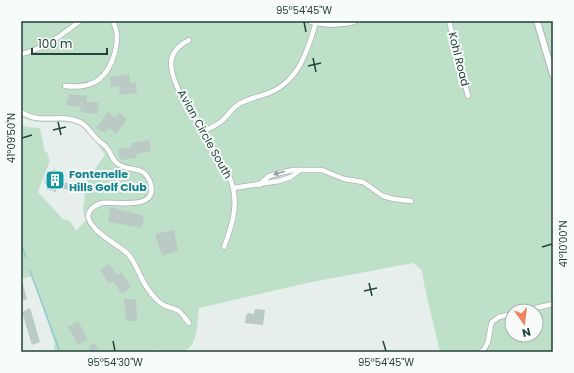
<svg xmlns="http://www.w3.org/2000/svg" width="574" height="373" font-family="Poppins,sans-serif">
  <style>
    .green { fill: #bfe0c8; fill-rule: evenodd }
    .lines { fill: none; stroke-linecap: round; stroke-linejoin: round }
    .stream { stroke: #8ec9d4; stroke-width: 1.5 }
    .building { fill: #bbcac4 }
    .minor-casing { stroke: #a8b8b2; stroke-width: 6 }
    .secondary-casing { stroke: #a4bbb3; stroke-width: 8 }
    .minor { stroke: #fff; stroke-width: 4.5 }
    .secondary { stroke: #fff; stroke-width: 6 }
    .oneway { fill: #92a09c }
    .ticks { fill: none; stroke: #24423a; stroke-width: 1.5 }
    .labels { text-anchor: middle; stroke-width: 4; stroke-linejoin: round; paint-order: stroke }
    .street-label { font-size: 11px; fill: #24423a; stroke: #f7fbf9 }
    .culture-label { font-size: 11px; font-weight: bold; fill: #0d838f; stroke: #f7fbf9; text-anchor: start }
    .neatline { fill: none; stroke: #24423a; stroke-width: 1.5 }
    .ticks-label { font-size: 10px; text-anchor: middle; fill: #24423a }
  </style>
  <rect width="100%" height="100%" fill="#e6efeb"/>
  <path class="green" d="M21 21H553V352H440L424 284 422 270 413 263 307 283 199 308C196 339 197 362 156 349L157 352H53L55 344 33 276 21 279V125L28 127 40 128 45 152H47L49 159 50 160 38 192 63 219 70 221 76 231 86 220 83 210 87 180 105 155C99 146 92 134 84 128 64 115 40 129 21 116ZM512 311H536V335H512Z"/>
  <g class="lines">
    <g class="stream">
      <polyline points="21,244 26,257"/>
      <polyline points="30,271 60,352"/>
    </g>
  </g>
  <g class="building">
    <polygon points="129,74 130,83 136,83 137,93 120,95 119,86 111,87 110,77"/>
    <polygon points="69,94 87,96 86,101 99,103 97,114 80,112 81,107 66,105"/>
    <polygon points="108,112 115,117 119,113 127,119 116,134 109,128 105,133 96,128"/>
    <polygon points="149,140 151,151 136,154 137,158 120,160 118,149 131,147 131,143"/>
    <polygon points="53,169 62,172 60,177 65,179 64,182 77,186 75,192 57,187 56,192 46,189 48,184 44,183 47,173 51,174"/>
    <polygon points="110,207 144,216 142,228 108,222"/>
    <polygon points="174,230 178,251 162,256 155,234"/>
    <polygon points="109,264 117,275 121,272 131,287 122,294 113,281 109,284 100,270"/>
    <polygon points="21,281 22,281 27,299 21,301"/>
    <polygon points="124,299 136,299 137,321 126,321"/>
    <polygon points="30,308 40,342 32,345 22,312"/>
    <polygon points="255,309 265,310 263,325 245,323 246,315 247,315 248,313 254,314"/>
    <polygon points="78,321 88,340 78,345 68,327"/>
    <polygon points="95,343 99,352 91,352 89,346"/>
  </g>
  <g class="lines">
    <g class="minor-casing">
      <g id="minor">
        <polyline points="449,21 468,96"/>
        <path d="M189 40C181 44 175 49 172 57 163 88 226 155 233 188 238 209 231 228 224 247"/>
        <path d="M21 54C45 49 61 35 80 21"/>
        <path d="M65 86C76 87 85 87 95 82 110 74 117 52 117 36 117 31 115 26 113 21"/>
        <path d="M21 112C41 125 60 113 80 122 88 126 92 135 99 141 101 143 104 144 106 147 111 152 112 160 118 164 125 169 133 168 141 171 146 173 150 180 151 185 157 211 115 201 102 203 98 204 95 206 92 208 90 211 88 213 88 216 90 231 117 244 127 253 134 260 136 268 141 277 145 286 151 294 158 301 165 308 169 306 177 310 182 312 185 319 189 323"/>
        <path d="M203 132C210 128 218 125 224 119 229 114 232 108 239 104 249 98 260 97 271 92 299 80 308 50 316 22"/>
        <polyline points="259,185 269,176 280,173 293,170 322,170 344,179 363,182 383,196 394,199 411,201"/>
        <polyline points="233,188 279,181 291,177 300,170"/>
        <polyline points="523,311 553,304"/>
        <path d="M481 352C491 344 488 333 492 322L499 317 512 314"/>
      </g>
    </g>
    <g class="secondary-casing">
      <g id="secondary">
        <path d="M311 21C325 25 339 25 354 21"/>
        <polyline points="537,21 553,75"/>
      </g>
    </g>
    <use href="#minor" class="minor"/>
    <use href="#secondary" class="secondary"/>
  </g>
  <defs><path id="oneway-solid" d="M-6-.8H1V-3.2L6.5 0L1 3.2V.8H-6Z"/></defs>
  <use class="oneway" href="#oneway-solid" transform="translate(279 173) rotate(164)"/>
  <path class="ticks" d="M304 22 306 32M313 58 316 72M308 66 321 63M58 122 61 135M53 130 66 127M22 138 32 135M542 247 552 244M369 283 372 296M364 291 377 288M113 341 115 351M383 341 386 351"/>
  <defs>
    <g id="building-square" transform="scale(1)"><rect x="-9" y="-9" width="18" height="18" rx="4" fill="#0f9aa8" stroke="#f7fbf9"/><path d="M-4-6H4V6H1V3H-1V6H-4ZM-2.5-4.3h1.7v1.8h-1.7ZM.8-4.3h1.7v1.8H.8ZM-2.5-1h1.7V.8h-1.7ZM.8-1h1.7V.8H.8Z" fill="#fff"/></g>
  </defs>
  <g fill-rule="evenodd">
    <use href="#building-square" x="55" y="180"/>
  </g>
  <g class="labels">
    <g class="street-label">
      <text transform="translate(459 59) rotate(76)" y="4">Kohl Road</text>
      <text transform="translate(205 134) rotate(61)" y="4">Avian Circle South</text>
    </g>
    <g class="culture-label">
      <text x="69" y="178">Fontenelle<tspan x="69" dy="13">Hills Golf Club</tspan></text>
    </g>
  </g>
  <rect width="574" height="373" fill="none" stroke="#f7fbf9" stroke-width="44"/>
  <g transform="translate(524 323) rotate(166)"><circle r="19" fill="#f7fbf9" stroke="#a3b1ad"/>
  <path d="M0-3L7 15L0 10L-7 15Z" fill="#f4845f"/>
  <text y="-6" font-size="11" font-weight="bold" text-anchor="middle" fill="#24423a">N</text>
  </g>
  <path d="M32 48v6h75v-6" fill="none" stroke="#24423a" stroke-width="2"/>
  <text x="38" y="48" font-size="12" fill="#24423a" stroke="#f7fbf9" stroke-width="3" paint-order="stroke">100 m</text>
  <rect x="22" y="22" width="530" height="329" class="neatline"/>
  <g class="ticks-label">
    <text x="304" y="14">95°54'45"W</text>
    <text transform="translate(11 138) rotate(-90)" y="4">41°09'50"N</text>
    <text transform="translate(563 244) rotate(-90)" y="4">41°10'00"N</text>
    <text x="115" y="366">95°54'30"W</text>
    <text x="386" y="366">95°54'45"W</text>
  </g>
</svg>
